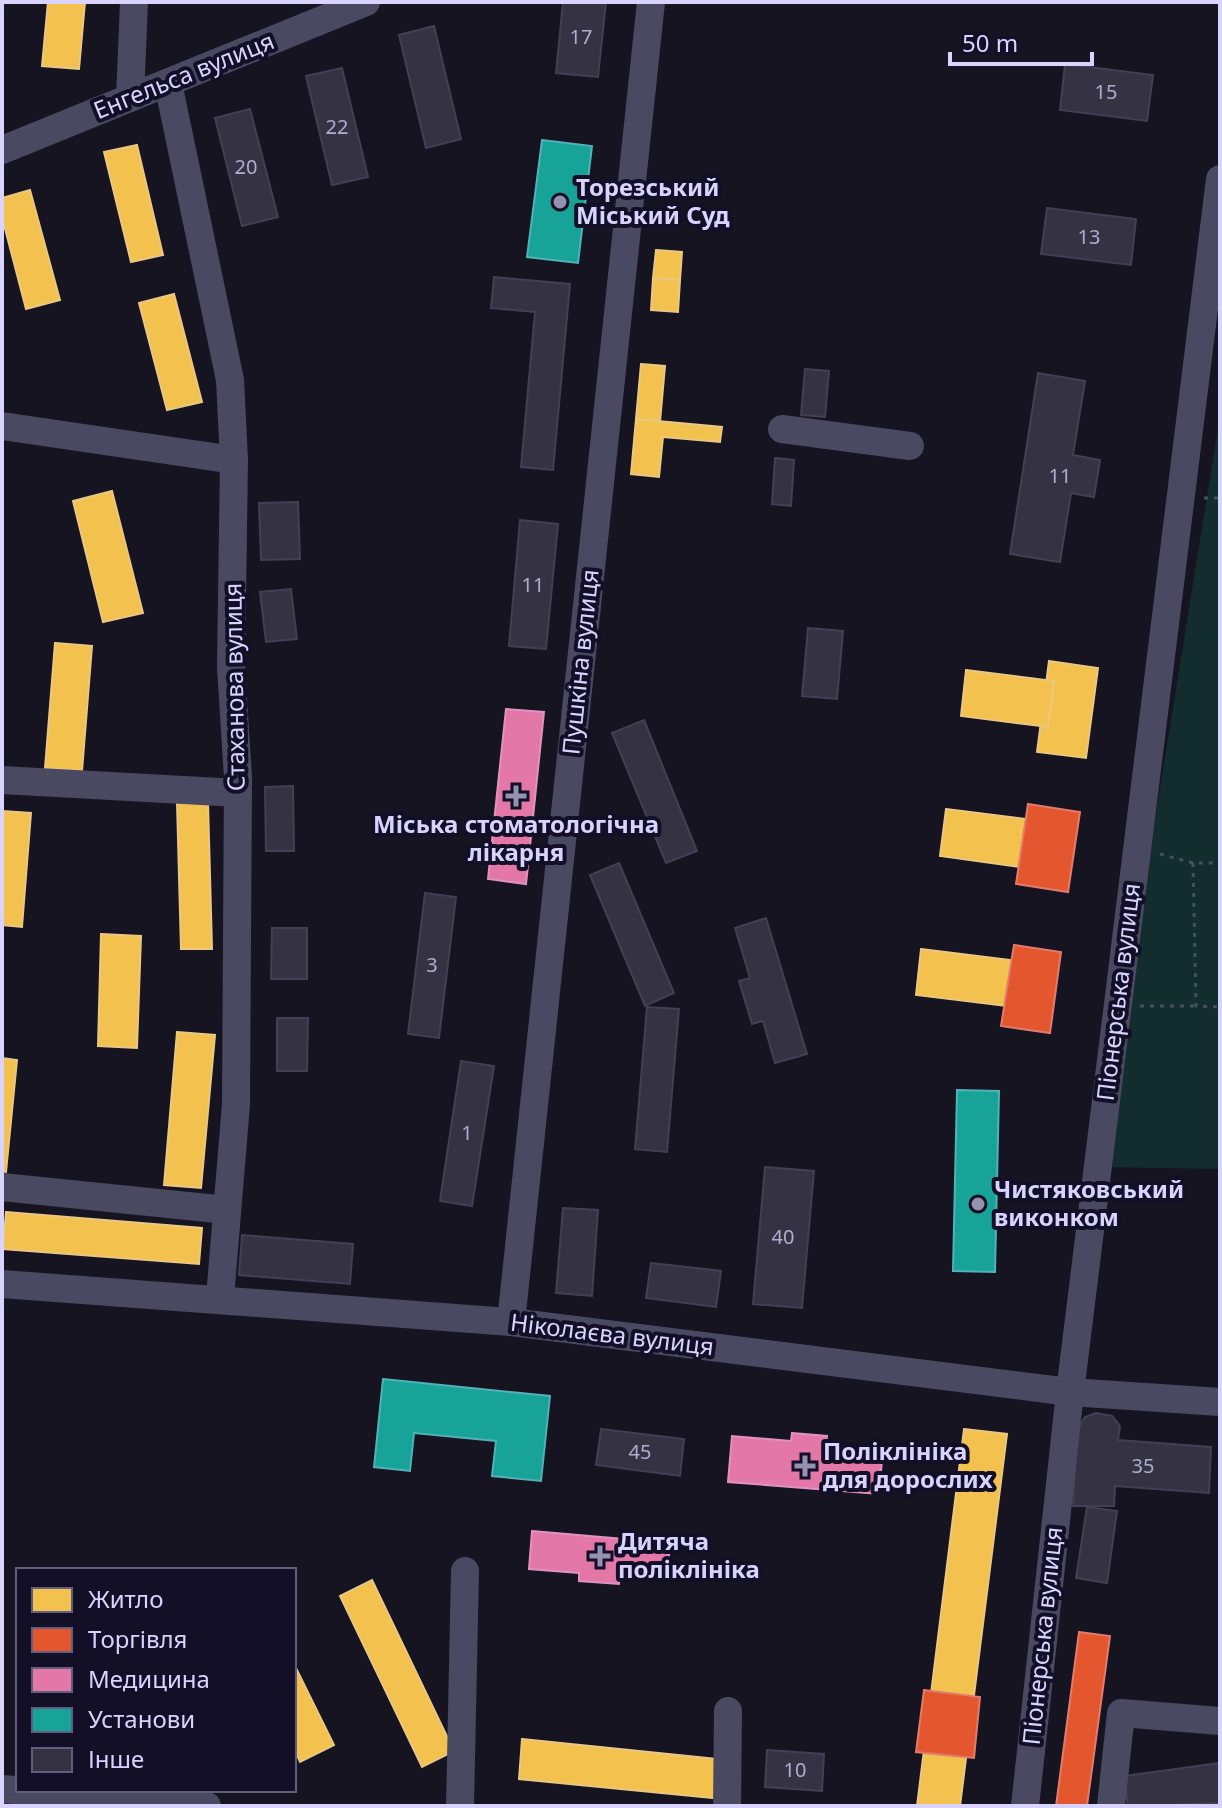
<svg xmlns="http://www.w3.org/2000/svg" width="1222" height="1808" font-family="'Noto Sans',sans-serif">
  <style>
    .green { fill: #132c2d }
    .homes { fill: #f2c14e; stroke: #eac783; stroke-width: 2 }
    .shops { fill: #e4572e; stroke: #e17c6d; stroke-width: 2 }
    .health { fill: #e377a8; stroke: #e093c2; stroke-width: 2 }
    .public { fill: #17a398; stroke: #51b2b7; stroke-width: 2 }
    .building { fill: #343243; stroke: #433f54; stroke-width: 2 }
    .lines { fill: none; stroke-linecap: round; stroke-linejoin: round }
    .path { stroke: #44505f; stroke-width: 3; stroke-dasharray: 4 6; stroke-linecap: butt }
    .minor { stroke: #4a4962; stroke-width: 28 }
    .poi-dot { fill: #9591b1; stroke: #130f26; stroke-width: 3 }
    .labels { text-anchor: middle; stroke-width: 8; stroke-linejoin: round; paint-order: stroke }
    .number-label { font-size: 20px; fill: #b0acd0 }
    .street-label { font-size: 24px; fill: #d9d4ff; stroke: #130f26 }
    .poi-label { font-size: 24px; font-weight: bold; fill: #d9d4ff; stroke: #130f26; text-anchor: start }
  </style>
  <rect width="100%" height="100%" fill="#161421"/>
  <polygon class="green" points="1220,416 1220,1169 1099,1167"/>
  <g class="homes">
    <polygon points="48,2 85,2 79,69 42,66"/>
    <polygon points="137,145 163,255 131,262 104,152"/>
    <polygon points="30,190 60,300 26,309 2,217 2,198"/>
    <polygon points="656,250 682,252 680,280 653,278"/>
    <polygon points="653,278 680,280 678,312 651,310"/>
    <polygon points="174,294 202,402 167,410 139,303"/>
    <polygon points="641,364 665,366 660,422 636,419"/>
    <polygon points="636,419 722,427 720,442 663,437 659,477 631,474"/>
    <polygon points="112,491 143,613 103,622 73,501"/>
    <polygon points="55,643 92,646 82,771 45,768"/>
    <polygon points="1049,661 1098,668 1086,758 1037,752"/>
    <polygon points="966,670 1054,681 1048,727 961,716"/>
    <polygon points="208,802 212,949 181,949 177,803"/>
    <polygon points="946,809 1034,820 1028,868 940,856"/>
    <polygon points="2,811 31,813 22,927 2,925"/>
    <polygon points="101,934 141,936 137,1048 98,1046"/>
    <polygon points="921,949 1011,960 1006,1006 916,995"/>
    <polygon points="177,1032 215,1035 201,1188 164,1185"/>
    <polygon points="2,1058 17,1060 6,1172 2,1171"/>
    <polygon points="6,1212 202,1228 199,1264 3,1249"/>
    <polygon points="964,1429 1007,1434 960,1806 917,1806"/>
    <polygon points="372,1580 454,1751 422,1767 340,1596"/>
    <polygon points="294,1664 334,1745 300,1762 294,1748"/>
    <polygon points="522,1739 726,1760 722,1799 519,1779"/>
  </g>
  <g class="shops">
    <polygon points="1028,804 1080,812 1068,892 1016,884"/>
    <polygon points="1014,945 1061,952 1050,1033 1001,1026"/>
    <polygon points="1079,1632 1110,1636 1087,1806 1056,1806"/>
    <polygon points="924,1690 980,1697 974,1758 916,1752"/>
  </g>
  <g class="health">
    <polygon points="506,709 544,712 526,884 488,879"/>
    <polygon points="792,1433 827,1436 826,1445 883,1449 879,1494 728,1482 732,1436 791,1441"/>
    <polygon points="532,1531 670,1543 667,1578 620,1574 619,1584 579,1581 579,1573 529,1569"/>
  </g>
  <g class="public">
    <polygon points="542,140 592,146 578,263 527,257"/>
    <polygon points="957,1090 999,1091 995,1272 953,1271"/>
    <polygon points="383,1379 550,1396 541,1481 492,1476 496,1441 414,1433 410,1471 374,1467"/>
  </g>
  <g class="building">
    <polygon points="563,2 606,2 598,77 556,73"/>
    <polygon points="434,26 461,139 426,148 399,35"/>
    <polygon points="1065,64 1153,75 1147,121 1060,110"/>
    <polygon points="342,68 368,177 332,185 306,76"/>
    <polygon points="250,109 278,217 242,226 215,118"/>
    <polygon points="1047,208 1136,219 1131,265 1041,254"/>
    <polygon points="494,277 570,284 553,470 521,467 535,312 491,308"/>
    <polygon points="805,369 829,371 825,417 801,415"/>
    <polygon points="1038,373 1085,381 1073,455 1100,460 1094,497 1071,493 1060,562 1010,554"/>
    <polygon points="775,458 794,460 791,506 772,504"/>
    <polygon points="298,502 300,559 261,560 259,503"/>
    <polygon points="520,520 558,524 546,649 509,646"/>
    <polygon points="291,589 297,639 266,642 260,592"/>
    <polygon points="808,628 843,631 837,699 802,696"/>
    <polygon points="644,720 697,851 666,863 612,733"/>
    <polygon points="293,786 294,851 266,851 265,787"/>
    <polygon points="619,863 674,993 645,1006 590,875"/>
    <polygon points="425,893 456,897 439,1038 408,1034"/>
    <polygon points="766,918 807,1054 775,1063 763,1021 752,1024 739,981 750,978 735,928"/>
    <polygon points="272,928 307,928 307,979 271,979"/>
    <polygon points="647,1007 679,1009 667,1152 635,1149"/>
    <polygon points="277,1018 308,1018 307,1071 277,1071"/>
    <polygon points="461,1061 494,1066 472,1206 440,1201"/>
    <polygon points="765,1167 814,1171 802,1308 753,1304"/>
    <polygon points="563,1208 598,1210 592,1296 556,1293"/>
    <polygon points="242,1235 353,1244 350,1284 239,1275"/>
    <polygon points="651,1263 721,1271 716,1307 646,1298"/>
    <polygon points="1096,1413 1112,1416 1120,1426 1118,1440 1211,1447 1209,1493 1115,1486 1114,1506 1073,1506 1077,1430 1085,1417"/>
    <polygon points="601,1429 684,1439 680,1476 596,1465"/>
    <polygon points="1087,1507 1117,1511 1107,1583 1076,1578"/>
    <polygon points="767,1750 824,1754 822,1791 765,1787"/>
    <polygon points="1220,1763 1220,1803 1128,1806 1124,1776"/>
  </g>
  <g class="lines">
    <g class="path">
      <polyline points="1204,498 1220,498"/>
      <polyline points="1160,854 1193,863 1220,863"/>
      <polyline points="1193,863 1196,1006 1220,1007"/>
      <polyline points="1140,1006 1196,1006"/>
    </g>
    <g class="minor">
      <polyline points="168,83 230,380 234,460 231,667 238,777 236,1104 220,1298"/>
      <polyline points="130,98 134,2"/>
      <polyline points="2,150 366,2"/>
      <polyline points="2,426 234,460"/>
      <polyline points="782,429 910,446"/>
      <polyline points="2,780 238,793"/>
      <polyline points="2,1187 227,1210"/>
      <polyline points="2,1284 511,1322 1070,1392 1220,1402"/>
      <polyline points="511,1322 651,2"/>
      <polyline points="2,1789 207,1806"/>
      <polyline points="460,1806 465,1571"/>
      <polyline points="727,1806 728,1711"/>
      <polyline points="1025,1806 1070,1392 1220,179"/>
      <polyline points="1111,1806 1121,1713 1220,1721"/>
    </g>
  </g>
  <g class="poi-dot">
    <circle cx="560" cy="202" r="8"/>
    <path d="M512 784h8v8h8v8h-8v8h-8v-8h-8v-8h8z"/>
    <circle cx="978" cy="1204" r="8"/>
    <path d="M801 1454h8v8h8v8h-8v8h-8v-8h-8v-8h8z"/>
    <path d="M596 1544h8v8h8v8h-8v8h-8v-8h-8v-8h8z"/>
  </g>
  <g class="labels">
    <g class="number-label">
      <text x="581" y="44">17</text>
      <text x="1106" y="99">15</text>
      <text x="337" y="134">22</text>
      <text x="246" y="174">20</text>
      <text x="1089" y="244">13</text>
      <text x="1060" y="483">11</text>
      <text x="533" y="592">11</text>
      <text x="432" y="972">3</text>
      <text x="467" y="1140">1</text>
      <text x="783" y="1244">40</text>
      <text x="640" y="1459">45</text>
      <text x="1143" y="1473">35</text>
      <text x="795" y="1777">10</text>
    </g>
    <g class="street-label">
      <text transform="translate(184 76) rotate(-22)" y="8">Енгельса вулиця</text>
      <text transform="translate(581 662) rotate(-84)" y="8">Пушкіна вулиця</text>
      <text transform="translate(235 687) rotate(-91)" y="8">Стаханова вулиця</text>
      <text transform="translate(1119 992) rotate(-83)" y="8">Піонерська вулиця</text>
      <text transform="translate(612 1335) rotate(7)" y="8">Ніколаєва вулиця</text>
      <text transform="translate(1043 1636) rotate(-84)" y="8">Піонерська вулиця</text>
    </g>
    <g class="poi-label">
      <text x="576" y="196">Торезський<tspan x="576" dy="28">Міський Суд</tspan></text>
      <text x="516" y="833" text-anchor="middle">Міська стоматологічна<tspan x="516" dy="28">лікарня</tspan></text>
      <text x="994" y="1198">Чистяковський<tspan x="994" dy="28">виконком</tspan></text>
      <text x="823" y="1460">Поліклініка<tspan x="823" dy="28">для дорослих</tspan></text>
      <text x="618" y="1550">Дитяча<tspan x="618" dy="28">поліклініка</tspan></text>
    </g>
  </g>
  <rect width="1222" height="1808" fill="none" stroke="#d9d4ff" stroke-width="8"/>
  <rect x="16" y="1568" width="280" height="224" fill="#130f26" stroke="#625e7d" stroke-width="2"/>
  <rect x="32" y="1588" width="40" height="24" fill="#f2c14e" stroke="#625e7d" stroke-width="2"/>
  <text x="88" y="1608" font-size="24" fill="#d9d4ff">Житло</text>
  <rect x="32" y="1628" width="40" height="24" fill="#e4572e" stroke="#625e7d" stroke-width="2"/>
  <text x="88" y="1648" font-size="24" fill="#d9d4ff">Торгівля</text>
  <rect x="32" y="1668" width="40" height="24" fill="#e377a8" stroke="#625e7d" stroke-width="2"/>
  <text x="88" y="1688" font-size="24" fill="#d9d4ff">Медицина</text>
  <rect x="32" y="1708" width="40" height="24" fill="#17a398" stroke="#625e7d" stroke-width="2"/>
  <text x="88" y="1728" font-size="24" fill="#d9d4ff">Установи</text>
  <rect x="32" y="1748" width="40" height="24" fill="#343243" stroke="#625e7d" stroke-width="2"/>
  <text x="88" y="1768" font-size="24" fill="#d9d4ff">Інше</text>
  <path d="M950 52v12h142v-12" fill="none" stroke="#d9d4ff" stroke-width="4"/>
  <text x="962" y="52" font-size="24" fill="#d9d4ff" stroke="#130f26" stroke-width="6" paint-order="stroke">50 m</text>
</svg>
